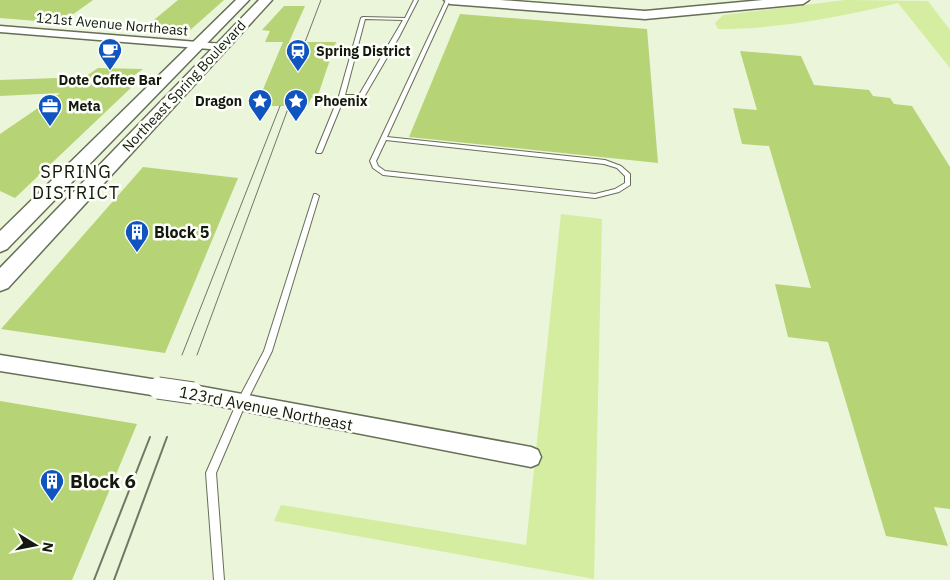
<svg xmlns="http://www.w3.org/2000/svg" width="950" height="580" font-family="'IBM Plex Sans',sans-serif">
  <style>
    .green { fill: #d4eda1 }
    .building { fill: #b6d376 }
    .lines { fill: none; stroke-linecap: round; stroke-linejoin: round }
    .lane-casing { stroke: #666e57; stroke-width: 2 }
    .street-casing { stroke: #666e57; stroke-width: 3 }
    .secondary-casing { stroke: #666e57; stroke-width: 3 }
    .lane { fill: #fff; fill-rule: evenodd }
    .street { fill: #fff; fill-rule: evenodd }
    .secondary { fill: #fff; fill-rule: evenodd }
    .tram-far1 { stroke: #707765; stroke-width: 1 }
    .tram { stroke: #707765; stroke-width: 2 }
    .street-bridge-casing { stroke: #666e57; stroke-width: 23; stroke-linecap: butt }
    .street-bridge { stroke: #fff; stroke-width: 21 }
    .labels { text-anchor: middle; stroke-width: 5; stroke-linejoin: round; paint-order: stroke }
    .far-street-label { font-size: 14px; fill: #14180e; stroke: #fdfff9 }
    .far-poi-label { font-size: 14px; font-weight: bold; fill: #14180e; stroke: #fdfff9; text-anchor: start }
    .poi-label { font-size: 16px; font-weight: bold; fill: #14180e; stroke: #fdfff9; text-anchor: start }
    .street-label { font-size: 16px; fill: #14180e; stroke: #fdfff9 }
    .neighbourhood-label { font-size: 18px; letter-spacing: 1px; fill: #14180e; stroke: #fdfff9 }
    .near-poi-label { font-size: 19px; font-weight: bold; fill: #14180e; stroke: #fdfff9; text-anchor: start }
  </style>
  <rect width="100%" height="100%" fill="#ebf5da"/>
  <g class="green">
    <path d="M845 0 928 1 950 30V68L898 3C839 17 780 29 718 29L715 23 723 15Z"/>
    <polygon points="561,214 602,219 594,579 274,521 281,505 526,545"/>
  </g>
  <g class="building">
    <polygon points="0,0 93,0 61,23 0,18"/>
    <polygon points="178,0 224,0 188,32 143,29"/>
    <polygon points="284,6 305,6 289,42 265,42 270,31 262,30"/>
    <polygon points="460,14 647,29 658,163 409,137"/>
    <polygon points="283,42 336,42 317,98 311,98 308,106 256,106"/>
    <polygon points="740,51 801,56 814,85 869,90 873,96 890,98 894,104 912,106 950,167 950,509 934,507 948,546 886,536 828,342 788,337 775,284 811,288 769,146 742,144 733,108 757,110"/>
    <polygon points="98,68 143,69 122,84 135,84 15,198 0,191 0,134 60,93 0,96 0,80 85,77"/>
    <polygon points="143,167 238,178 165,353 1,329"/>
    <polygon points="0,401 137,424 72,580 0,580"/>
  </g>
  <g class="lines">
    <g class="lane-casing">
      <g id="lane">
        <path d="M414 0H418L399 37 364 97 361 99 344 98 322 152 321 153H317L316 152 339 96 361 18 363 17 405 18ZM365 19 403 20 359 95H345Z"/>
        <path d="M446 0H450L387 137 605 160 621 166 630 174V185L619 192 595 198 383 175 373 168 370 161ZM386 140 604 164 617 168 625 176V183L615 189 595 194 385 171 378 166 376 161Z"/>
        <polygon points="314,194 316,194 319,196 272,351 245,405 216,473 224,580 214,580 206,473 238,400 264,351"/>
      </g>
    </g>
    <g class="street-casing">
      <g id="street">
        <polygon points="0,26 222,44 227,47 222,50 0,32"/>
        <polygon points="0,355 158,380 165,382 167,388 165,394 158,396 0,371"/>
        <polygon points="193,385 531,447 538,450 541,457 538,464 531,467 193,401 186,399 184,393 186,387"/>
      </g>
    </g>
    <g class="secondary-casing">
      <g id="secondary">
        <polygon points="236,0 249,0 7,249 0,252 0,231"/>
        <polygon points="259,0 272,0 8,288 0,291 0,268"/>
        <polygon points="444,0 500,0 645,11 763,0 809,0 803,4 645,19 450,4"/>
      </g>
    </g>
    <use href="#lane" class="lane"/>
    <use href="#street" class="street"/>
    <use href="#secondary" class="secondary"/>
    <g class="tram-far1">
      <polyline points="305,42 321,0"/>
      <polyline points="182,355 280,106"/>
      <polyline points="197,355 289,106"/>
    </g>
    <g class="tram">
      <polyline points="94,580 150,437"/>
      <polyline points="114,580 167,437"/>
    </g>
    <g class="street-bridge-casing">
      <polyline id="street-bridge" points="158,388 193,393"/>
    </g>
    <use href="#street-bridge" class="street-bridge"/>
  </g>
  <defs>
    <g id="cafe-pin" transform="scale(1.25)"><path d="M0 17L-7.5 6A9.5 9.5 0 1 1 7.5 6Z" fill="#1054bf" stroke="#fdfff9"/><path d="M-5.5-4.5H6V0H3Q3 3.5 0 3.5H-2.5Q-5.5 3.5-5.5 0ZM3-3.2v2h1.7v-2ZM-6 4.5H4V6H-6Z" fill="#fff"/></g>
    <g id="station-pin" transform="scale(1.25)"><path d="M0 17L-7.5 6A9.5 9.5 0 1 1 7.5 6Z" fill="#1054bf" stroke="#fdfff9"/><path d="M-3-6H3Q5-6 5-4V2Q5 4 3 4L4.5 6H3L1.5 4h-3L-3 6H-4.5L-3 4Q-5 4-5 2V-4Q-5-6-3-6ZM-3.5-4v3h7v-3ZM-3.5 1v1.5H-2V1ZM2 1v1.5H3.5V1Z" fill="#fff"/></g>
    <g id="sight-pin" transform="scale(1.25)"><path d="M0 17L-7.5 6A9.5 9.5 0 1 1 7.5 6Z" fill="#1054bf" stroke="#fdfff9"/><path d="M0-6L1.8-2.2L6-1.7L2.9 1.2L3.7 5.4L0 3.3L-3.7 5.4L-2.9 1.2L-6-1.7L-1.8-2.2Z" fill="#fff"/></g>
    <g id="office-pin" transform="scale(1.25)"><path d="M0 17L-7.5 6A9.5 9.5 0 1 1 7.5 6Z" fill="#1054bf" stroke="#fdfff9"/><path d="M-6-3h4V-5.5h4V-3h4V5H-6ZM-1-4.5V-3h2v-1.5ZM-6 0V1H6V0Z" fill="#fff"/></g>
    <g id="building-pin" transform="scale(1.25)"><path d="M0 17L-7.5 6A9.5 9.5 0 1 1 7.5 6Z" fill="#1054bf" stroke="#fdfff9"/><path d="M-4-6H4V6H1V3H-1V6H-4ZM-2.5-4.3h1.7v1.8h-1.7ZM.8-4.3h1.7v1.8H.8ZM-2.5-1h1.7V.8h-1.7ZM.8-1h1.7V.8H.8Z" fill="#fff"/></g>
  </defs>
  <g fill-rule="evenodd">
    <use href="#cafe-pin" x="110" y="50"/>
    <use href="#station-pin" x="298" y="51"/>
    <use href="#sight-pin" x="260" y="101"/>
    <use href="#sight-pin" x="296" y="101"/>
    <use href="#office-pin" x="50" y="106"/>
    <use href="#building-pin" x="137" y="232"/>
    <use href="#building-pin" x="52" y="481"/>
  </g>
  <g class="labels">
    <g class="far-street-label">
      <text transform="translate(112 24) rotate(5)" y="5">121st Avenue Northeast</text>
      <text transform="translate(184 86) rotate(-47)" y="5">Northeast Spring Boulevard</text>
    </g>
    <g class="far-poi-label">
      <text x="316" y="56">Spring District</text>
      <text x="110" y="85" text-anchor="middle">Dote Coffee Bar</text>
      <text x="242" y="106" text-anchor="end">Dragon</text>
      <text x="314" y="106">Phoenix</text>
      <text x="68" y="111">Meta</text>
    </g>
    <g class="poi-label">
      <text x="154" y="238">Block 5</text>
    </g>
    <g class="street-label">
      <text transform="translate(266 408) rotate(11)" y="6">123rd Avenue Northeast</text>
    </g>
    <g class="neighbourhood-label">
      <text x="76" y="178">SPRING<tspan x="76" dy="21">DISTRICT</tspan></text>
    </g>
    <g class="near-poi-label">
      <text x="70" y="488">Block 6</text>
    </g>
  </g>
  <g transform="translate(35 545) rotate(100)" stroke="#fdfff9" stroke-width="4" paint-order="stroke">
  <path d="M0-4L9 19L0 12L-9 19Z" fill="#14180e"/>
  <text y="-8" font-size="14" font-weight="bold" text-anchor="middle" fill="#14180e">N</text>
  </g>
</svg>
